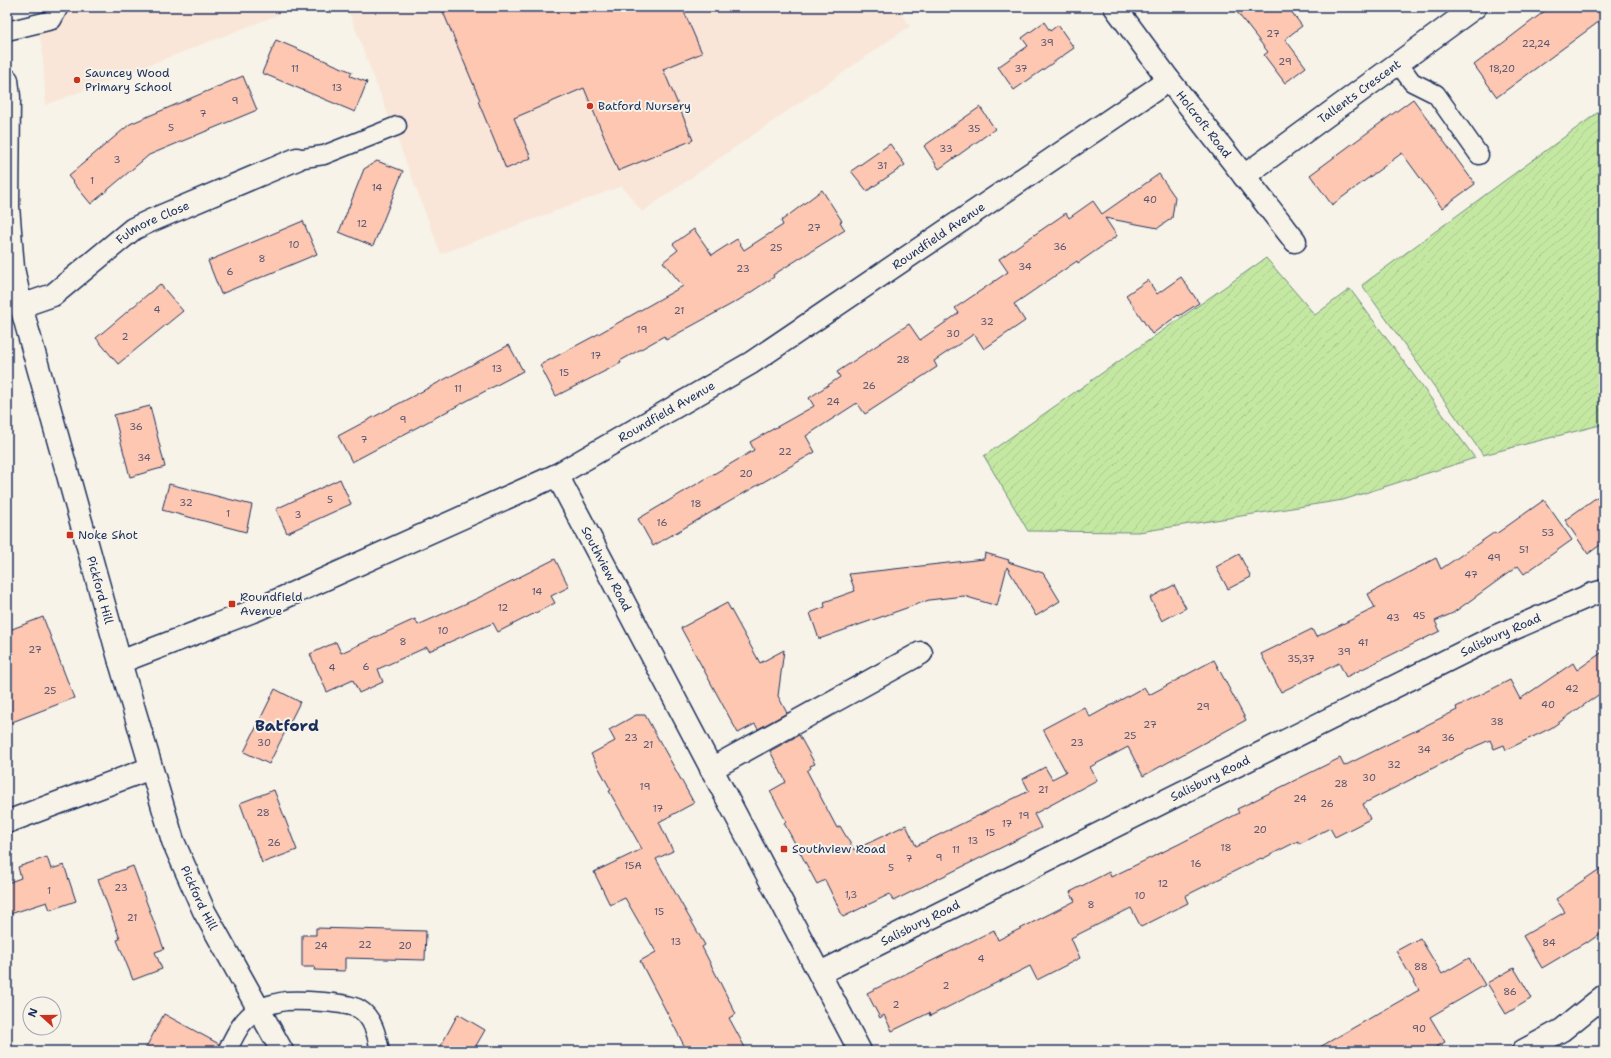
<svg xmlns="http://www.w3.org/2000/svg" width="1611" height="1058" font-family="'Shantell Sans',sans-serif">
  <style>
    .built { fill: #f9e6d8 }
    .garden { fill: url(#garden-furrows); stroke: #708c80 }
    .building { fill: #fec7b1; stroke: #1b2f5e }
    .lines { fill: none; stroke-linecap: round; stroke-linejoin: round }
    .lane-casing { stroke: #1b2f5e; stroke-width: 21 }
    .street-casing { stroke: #1b2f5e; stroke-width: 25 }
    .secondary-casing { stroke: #1b2f5e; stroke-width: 25 }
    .lane { stroke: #f7f3e8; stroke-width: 18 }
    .street { stroke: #f7f3e8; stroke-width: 22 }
    .secondary { stroke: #f7f3e8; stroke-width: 22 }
    .poi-dot { fill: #c8321e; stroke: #f7f3e8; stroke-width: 1.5 }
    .labels { text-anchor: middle; stroke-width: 4; stroke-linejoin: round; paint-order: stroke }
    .number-label { font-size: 10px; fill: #545573 }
    .poi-label { font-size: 12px; fill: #1b2f5e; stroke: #f7f3e8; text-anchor: start }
    .street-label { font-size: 12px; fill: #1b2f5e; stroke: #f7f3e8 }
    .district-label { font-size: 16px; font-weight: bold; fill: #1b2f5e; stroke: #f7f3e8 }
  </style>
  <defs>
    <pattern id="garden-furrows" width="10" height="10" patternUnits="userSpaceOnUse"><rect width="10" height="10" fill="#c4e8a2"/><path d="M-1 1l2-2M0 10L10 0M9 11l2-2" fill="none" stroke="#a8c78e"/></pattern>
  </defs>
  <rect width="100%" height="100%" fill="#f7f3e8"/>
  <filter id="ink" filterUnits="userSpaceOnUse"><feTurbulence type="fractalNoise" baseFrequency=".025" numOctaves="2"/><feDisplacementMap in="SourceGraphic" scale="8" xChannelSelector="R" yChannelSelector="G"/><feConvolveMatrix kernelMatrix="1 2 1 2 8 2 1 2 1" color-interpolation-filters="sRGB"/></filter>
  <g filter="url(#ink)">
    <g class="built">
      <polygon points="32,7 298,7 46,105 42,47"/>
      <polygon points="347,7 896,7 910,26 642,212 622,186 441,254"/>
    </g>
    <g class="garden">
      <polygon points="1604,108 1604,424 1483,455 1362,285"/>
      <polygon points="1266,258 1315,315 1350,289 1475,458 1343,500 1139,532 1028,531 984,456"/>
    </g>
    <g class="building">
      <polygon points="441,7 682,7 702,53 663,69 693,140 618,171 584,88 514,118 531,158 506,169 478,101 480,100"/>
      <polygon points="1233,7 1288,7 1302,26 1285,39 1306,67 1285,83 1264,55 1268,52"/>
      <polygon points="1550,7 1604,7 1604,18 1497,97 1474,65"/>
      <polygon points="1044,22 1050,31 1058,25 1074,48 1014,90 998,67 1028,46 1022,38"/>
      <polygon points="276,40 352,72 350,76 367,82 355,112 262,73"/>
      <polygon points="243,76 257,110 149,155 91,204 68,176 130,124"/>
      <polygon points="1413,99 1475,184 1442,208 1402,153 1332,205 1310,175"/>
      <polygon points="980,107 995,129 939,169 924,146"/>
      <polygon points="890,144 905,165 867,191 851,171"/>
      <polygon points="377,161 403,171 373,246 339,232 364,169"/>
      <polygon points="1159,174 1175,197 1172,218 1158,228 1105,218 1117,236 1078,263 1077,261 1014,304 1025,321 984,349 974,334 934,361 937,367 865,414 857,403 806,436 815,452 653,546 638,519 754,450 750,442 814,406 809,398 840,377 837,372 909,324 920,340 959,313 955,308 1008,272 999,259 1066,213 1069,218 1093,201 1102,214"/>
      <polygon points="822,190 842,221 840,222 845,230 773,275 774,277 739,300 666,340 664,336 620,361 621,363 556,396 540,365 600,333 683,286 663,262 678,250 673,244 694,229 712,255 737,239 744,250 783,225 781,221"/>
      <polygon points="303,221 317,254 221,294 208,261"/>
      <polygon points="1181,277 1199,303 1179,316 1178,315 1152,334 1126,295 1148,280 1157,294"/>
      <polygon points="160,284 183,311 118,364 96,338"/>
      <polygon points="509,345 523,371 352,462 338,436"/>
      <polygon points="150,406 165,467 130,477 114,415"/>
      <polygon points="340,479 351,504 287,533 276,509"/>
      <polygon points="169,484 252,505 246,532 162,510"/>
      <polygon points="1604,492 1604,542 1588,554 1565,520"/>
      <polygon points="1544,500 1572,540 1524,574 1518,566 1453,613 1435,621 1440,631 1346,677 1339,663 1281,692 1261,654 1312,629 1316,637 1375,608 1368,594 1436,558 1441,569 1495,532 1496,534"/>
      <polygon points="985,553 1009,560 1008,562 1043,573 1060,601 1036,616 1007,567 997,606 964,596 929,600 819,639 810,613 825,607 824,602 855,591 849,574 984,559"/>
      <polygon points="1239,554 1251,577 1228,589 1216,567"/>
      <polygon points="555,559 569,587 551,596 555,603 498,632 493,623 429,651 427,647 378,669 383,682 359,693 353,680 327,692 310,654 336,642 341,653 415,619 418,625 478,598"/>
      <polygon points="1174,585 1186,608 1162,621 1150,598"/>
      <polygon points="727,603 760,663 784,650 778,696 787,713 758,729 755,724 738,733 681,628"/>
      <polygon points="43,617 74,698 7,724 7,631"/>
      <polygon points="1604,651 1604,691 1551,728 1506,750 1504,745 1494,749 1490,740 1476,746 1363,804 1370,819 1335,837 1330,828 1299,844 1298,841 1262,859 1261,858 1185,896 1188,903 1141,927 1131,908 1071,938 1080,958 1037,980 1030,966 930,1016 929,1013 892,1031 884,1015 880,1018 867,993 994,930 998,940 1075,901 1070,892 1109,872 1111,877 1179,844 1239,813 1237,809 1340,758 1344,766 1457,710 1456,707 1510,680 1520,699 1573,663 1577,670"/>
      <polygon points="1214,660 1246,720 1143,776 1128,747 1090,767 1097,780 1034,814 1041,828 893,901 890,894 843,917 825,880 817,884 784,823 786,821 770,791 786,782 770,751 799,735 815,764 810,766 811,768 807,771 837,828 840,826 854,850 906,825 916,846 1029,791 1023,779 1045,767 1052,779 1066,772 1043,729 1084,707 1090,717 1144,687 1149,695"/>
      <polygon points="275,689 300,702 269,764 244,752"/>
      <polygon points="636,715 645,715 694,803 659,822 673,851 656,859 705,945 702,947 736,1014 729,1018 747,1051 687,1051 640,961 656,952 625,898 610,905 594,872 642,849 609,791 611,790 591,754 615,741 609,730"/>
      <polygon points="274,790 297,850 262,863 240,803"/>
      <polygon points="47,857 51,869 64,865 76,901 50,910 47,902 7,915 7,883 21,878 18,867"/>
      <polygon points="133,866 164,949 155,952 162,969 133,980 117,940 120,939 98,879"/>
      <polygon points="1604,866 1604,931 1587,943 1586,942 1542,968 1523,936 1565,912 1556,899"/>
      <polygon points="316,928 426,931 425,960 345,958 345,971 314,970 315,967 302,967 302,935 316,935"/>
      <polygon points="1420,938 1442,974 1469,958 1485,985 1430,1017 1445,1042 1429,1051 1313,1051 1419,990 1396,951"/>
      <polygon points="1514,968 1532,998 1506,1014 1487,983"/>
      <polygon points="164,1014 219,1044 217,1051 144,1051"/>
      <polygon points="458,1014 485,1030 473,1051 438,1051"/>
    </g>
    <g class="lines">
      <g class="lane-casing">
        <g id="lane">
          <polyline points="7,31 52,20 59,7"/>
          <polyline points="1398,63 1412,82 1436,94 1479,155"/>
          <polyline points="297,159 324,155 397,126"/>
          <path d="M227 1051C235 1035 241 1020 257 1010 262 1006 280 1002 286 1001 301 1000 347 1002 359 1009 373 1017 377 1036 380 1051"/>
        </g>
      </g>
      <g class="street-casing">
        <g id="street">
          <path id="s1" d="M1115 7 1169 80 1295 241"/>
          <path id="s2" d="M7 80 9 97 8 206 13 268 21 306 120 662 173 841 204 911 282 1051"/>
          <path id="s3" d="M1244 176 1475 7"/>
          <path id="s4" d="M21 306 53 295 133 229 150 221 297 159"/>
          <path id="s5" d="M557 475 860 1051"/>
          <path id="s6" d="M120 662 258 609 557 475 751 363 1169 80"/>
          <polyline points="711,769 921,653"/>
          <polyline points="7,822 151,768"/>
          <path id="s7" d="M820 973 1492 638 1593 594 1604 591"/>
        </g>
      </g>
      <g class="secondary-casing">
        <polyline id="secondary" points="1523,1051 1562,1030 1604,996"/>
      </g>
      <use href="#lane" class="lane"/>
      <use href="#street" class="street"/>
      <use href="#secondary" class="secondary"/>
    </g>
  </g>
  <g class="poi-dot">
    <circle cx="77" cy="80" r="4"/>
    <circle cx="590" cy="106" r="4"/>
    <rect x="66" y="531" width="8" height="8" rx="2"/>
    <rect x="228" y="600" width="8" height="8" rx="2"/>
    <rect x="780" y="845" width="8" height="8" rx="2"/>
  </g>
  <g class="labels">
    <g class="number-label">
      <text x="1273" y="37">27</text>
      <text x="1047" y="46">39</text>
      <text x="1536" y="47">22,24</text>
      <text x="1285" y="65">29</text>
      <text x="295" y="72">11</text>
      <text x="1021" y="72">37</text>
      <text x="1502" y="72">18,20</text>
      <text x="337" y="91">13</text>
      <text x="235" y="104">9</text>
      <text x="203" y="117">7</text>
      <text x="171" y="131">5</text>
      <text x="974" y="132">35</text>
      <text x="946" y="152">33</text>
      <text x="117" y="163">3</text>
      <text x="882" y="169">31</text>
      <text x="92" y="184">1</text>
      <text x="377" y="191">14</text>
      <text x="1150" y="203">40</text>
      <text x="362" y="227">12</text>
      <text x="814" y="231">27</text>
      <text x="294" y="248">10</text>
      <text x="1060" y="250">36</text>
      <text x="776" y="251">25</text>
      <text x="262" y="262">8</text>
      <text x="1025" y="270">34</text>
      <text x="743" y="272">23</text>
      <text x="230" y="275">6</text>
      <text x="157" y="313">4</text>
      <text x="679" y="314">21</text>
      <text x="987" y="325">32</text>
      <text x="642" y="333">19</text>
      <text x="953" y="337">30</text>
      <text x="125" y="340">2</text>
      <text x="596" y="359">17</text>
      <text x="903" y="363">28</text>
      <text x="497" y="372">13</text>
      <text x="564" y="376">15</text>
      <text x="869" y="389">26</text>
      <text x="458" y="392">11</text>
      <text x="833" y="405">24</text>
      <text x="403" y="423">9</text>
      <text x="136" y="430">36</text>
      <text x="364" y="443">7</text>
      <text x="785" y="455">22</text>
      <text x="144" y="461">34</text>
      <text x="746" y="477">20</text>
      <text x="330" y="503">5</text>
      <text x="186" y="506">32</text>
      <text x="696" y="507">18</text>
      <text x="228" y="517">1</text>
      <text x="298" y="518">3</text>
      <text x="662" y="526">16</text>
      <text x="1548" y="536">53</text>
      <text x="1524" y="553">51</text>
      <text x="1494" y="561">49</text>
      <text x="1471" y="578">47</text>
      <text x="537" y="595">14</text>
      <text x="503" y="611">12</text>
      <text x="1419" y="619">45</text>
      <text x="1393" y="621">43</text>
      <text x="443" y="634">10</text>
      <text x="403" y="645">8</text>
      <text x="1363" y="646">41</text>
      <text x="35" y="653">27</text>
      <text x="1344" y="655">39</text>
      <text x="1301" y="662">35,37</text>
      <text x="366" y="670">6</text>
      <text x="332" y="671">4</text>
      <text x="1572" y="692">42</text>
      <text x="50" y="694">25</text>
      <text x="1548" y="708">40</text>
      <text x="1203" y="710">29</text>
      <text x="1497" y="725">38</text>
      <text x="1150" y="728">27</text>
      <text x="1130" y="739">25</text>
      <text x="631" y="741">23</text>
      <text x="1448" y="741">36</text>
      <text x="264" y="746">30</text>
      <text x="1077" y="746">23</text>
      <text x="648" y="748">21</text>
      <text x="1424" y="753">34</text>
      <text x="1394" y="768">32</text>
      <text x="1369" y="781">30</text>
      <text x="1341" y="787">28</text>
      <text x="645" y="790">19</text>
      <text x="1043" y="793">21</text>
      <text x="1300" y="802">24</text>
      <text x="1327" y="807">26</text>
      <text x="658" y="812">17</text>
      <text x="263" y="816">28</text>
      <text x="1024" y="819">19</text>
      <text x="1007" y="827">17</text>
      <text x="1260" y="833">20</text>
      <text x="990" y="836">15</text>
      <text x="973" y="844">13</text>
      <text x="274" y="846">26</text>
      <text x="1226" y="851">18</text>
      <text x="956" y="853">11</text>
      <text x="939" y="861">9</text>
      <text x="909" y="862">7</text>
      <text x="1196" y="867">16</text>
      <text x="633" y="869">15A</text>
      <text x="891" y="871">5</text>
      <text x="1163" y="887">12</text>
      <text x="121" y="891">23</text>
      <text x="49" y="894">1</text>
      <text x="851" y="898">1,3</text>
      <text x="1140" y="899">10</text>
      <text x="1091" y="908">8</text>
      <text x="659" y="915">15</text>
      <text x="132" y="921">21</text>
      <text x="676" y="945">13</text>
      <text x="1549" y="946">84</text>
      <text x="365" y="948">22</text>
      <text x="321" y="949">24</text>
      <text x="405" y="949">20</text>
      <text x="981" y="962">4</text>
      <text x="1421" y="970">88</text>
      <text x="946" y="989">2</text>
      <text x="1510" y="995">86</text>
      <text x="896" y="1008">2</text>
      <text x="1419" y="1032">90</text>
    </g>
    <g class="poi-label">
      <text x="85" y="77">Sauncey Wood<tspan x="85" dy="14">Primary School</tspan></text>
      <text x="598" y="110">Batford Nursery</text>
      <text x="78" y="539">Noke Shot</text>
      <text x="240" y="601">Roundfield<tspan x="240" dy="14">Avenue</tspan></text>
      <text x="792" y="853">Southview Road</text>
    </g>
    <g class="street-label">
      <text dy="4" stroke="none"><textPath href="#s3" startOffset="143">Tallents Crescent</textPath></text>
      <text dy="4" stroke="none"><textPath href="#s1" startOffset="147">Holcroft Road</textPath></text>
      <text dy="4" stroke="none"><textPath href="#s4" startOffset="158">Fulmore Close</textPath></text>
      <text dy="4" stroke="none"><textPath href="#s6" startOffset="926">Roundfield Avenue</textPath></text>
      <text dy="4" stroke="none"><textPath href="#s6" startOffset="602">Roundfield Avenue</textPath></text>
      <text dy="4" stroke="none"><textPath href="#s5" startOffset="106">Southview Road</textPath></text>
      <text dy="4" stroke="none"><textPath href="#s2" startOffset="522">Pickford Hill</textPath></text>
      <text dy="4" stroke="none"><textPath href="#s7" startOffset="760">Salisbury Road</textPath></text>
      <text dy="4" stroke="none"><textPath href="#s7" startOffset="436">Salisbury Road</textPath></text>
      <text dy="4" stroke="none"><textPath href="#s2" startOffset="846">Pickford Hill</textPath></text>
      <text dy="4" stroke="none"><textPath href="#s7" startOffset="112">Salisbury Road</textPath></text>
    </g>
    <g class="district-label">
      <text x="287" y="731">Batford</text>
    </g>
  </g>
  <rect width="1611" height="1058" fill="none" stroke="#f7f3e8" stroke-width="24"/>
  <rect x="12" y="12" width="1587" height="1034" fill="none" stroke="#1b2f5e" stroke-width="1.5" filter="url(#ink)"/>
  <g transform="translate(42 1016) rotate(291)"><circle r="19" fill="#f7f3e8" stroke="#9fa5b1"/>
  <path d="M0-3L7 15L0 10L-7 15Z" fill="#c8321e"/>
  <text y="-6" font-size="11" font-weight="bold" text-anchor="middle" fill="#1b2f5e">N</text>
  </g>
</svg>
